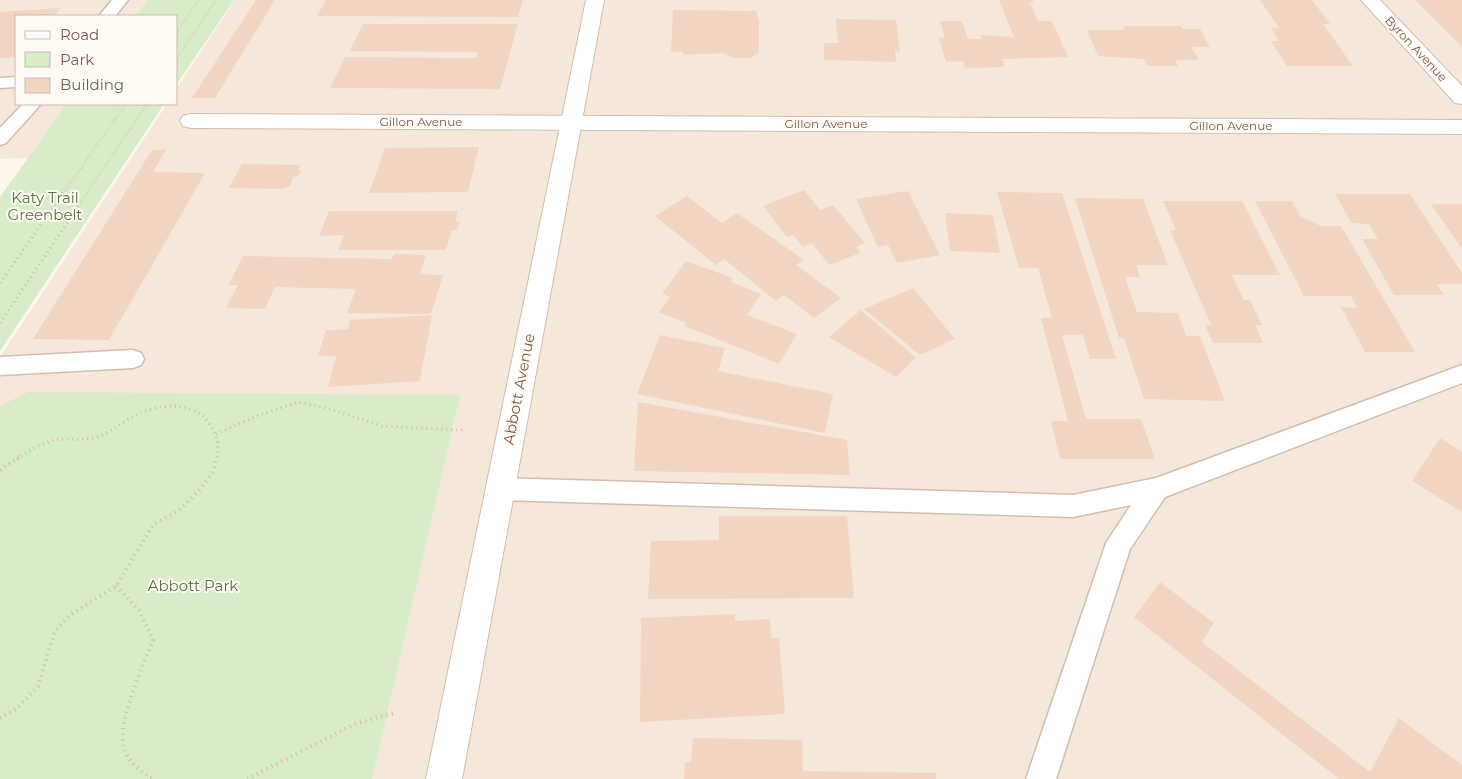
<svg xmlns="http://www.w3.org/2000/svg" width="1462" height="779" font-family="Montserrat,sans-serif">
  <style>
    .residential { fill: #f5e8da }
    .green { fill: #d8ecc9 }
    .building { fill: #f3d5c3 }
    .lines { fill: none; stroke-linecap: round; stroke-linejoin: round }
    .service-casing { stroke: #d1beb0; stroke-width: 3 }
    .minor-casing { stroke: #d1beb0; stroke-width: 2 }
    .tertiary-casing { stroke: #d1beb0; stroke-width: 2 }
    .path-far2 { stroke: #d9b8a5; stroke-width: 2.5; stroke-dasharray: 0.5 2.5; stroke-linecap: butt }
    .path-far1 { stroke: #d9b8a5; stroke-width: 3; stroke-dasharray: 1 4; stroke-linecap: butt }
    .path { stroke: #d9b8a5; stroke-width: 4; stroke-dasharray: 1 4.5; stroke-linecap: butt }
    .service { fill: #fff; fill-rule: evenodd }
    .minor { fill: #fff; fill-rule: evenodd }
    .tertiary { fill: #fff; fill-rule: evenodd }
    .labels { text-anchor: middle; stroke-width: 4; stroke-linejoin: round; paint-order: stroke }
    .far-street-label { font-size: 12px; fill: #7a5c4d; stroke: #fffaf3 }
    .park-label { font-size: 15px; fill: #537a41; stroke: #fffaf3 }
    .street-label { font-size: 15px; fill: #7a5c4d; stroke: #fffaf3 }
  </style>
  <rect width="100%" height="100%" fill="#fdf6ec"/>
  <g class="residential">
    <polygon points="0,0 151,0 139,16 16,16 16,104 75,104 36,158 0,159"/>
    <polygon points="235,0 1462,0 1462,779 0,779 0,357 167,104 176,104 176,89"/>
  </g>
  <g class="green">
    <polygon points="148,0 234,0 176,85 176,16 135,16"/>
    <polygon points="67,104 164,104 0,351 0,197"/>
    <polygon points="28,392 460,395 372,779 0,779 0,406"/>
  </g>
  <g class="building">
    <polygon points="256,0 275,0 215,98 192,98"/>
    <polygon points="326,0 523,0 518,17 317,16"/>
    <polygon points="999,0 1032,0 1034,3 1030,3 1038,21 1052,21 1068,57 1002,59 1005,67 965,68 963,61 946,62 939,38 945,38 940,21 962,21 968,39 982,39 980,35 1014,37"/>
    <polygon points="1260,0 1312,0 1330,24 1323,24 1353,66 1287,66 1271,41 1279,41 1271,28 1279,28"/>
    <polygon points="1415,0 1462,0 1462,47"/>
    <polygon points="60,8 55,16 16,16 16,57 0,58 0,12"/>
    <polygon points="673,10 757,11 757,18 759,18 759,53 750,58 734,58 724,53 683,55 683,52 671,52"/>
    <polygon points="836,19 896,20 900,52 895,51 896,62 824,60 824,43 838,43"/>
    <polygon points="363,24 518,24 500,89 330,88 345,57 476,58 478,52 350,51"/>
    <polygon points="1122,26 1181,26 1183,29 1200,29 1210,47 1191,47 1199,60 1175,60 1178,66 1148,66 1144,59 1098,56 1087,30 1125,30"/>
    <polygon points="479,147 468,192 369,193 385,148"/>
    <polygon points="166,149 153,172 205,173 109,340 33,339 152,150"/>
    <polygon points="242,164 300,165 298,170 301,170 297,177 293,177 290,186 283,189 229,188"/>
    <polygon points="804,190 820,210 833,205 865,243 856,247 860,253 829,265 812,243 803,247 794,235 787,237 763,206"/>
    <polygon points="908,191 940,255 897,263 888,245 878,247 856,199"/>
    <polygon points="997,192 1062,193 1116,359 1090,359 1083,335 1062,335 1086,419 1141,419 1155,459 1060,459 1051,421 1068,421 1041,318 1052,318 1038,268 1019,268"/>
    <polygon points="1335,194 1410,194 1462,273 1462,284 1437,284 1444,295 1394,295 1362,239 1378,239 1369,224 1352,223"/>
    <polygon points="687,196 722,223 737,213 804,260 796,265 841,298 814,318 784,295 776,301 724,259 716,265 655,216"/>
    <polygon points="1075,198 1143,199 1168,265 1136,265 1140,277 1125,277 1137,312 1178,313 1186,336 1200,336 1225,401 1144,399 1124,338 1119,338"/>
    <polygon points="1163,201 1242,201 1280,275 1232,275 1244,300 1250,300 1262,325 1255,325 1263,343 1213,343 1205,325 1211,325 1170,230 1176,230"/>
    <polygon points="1255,201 1292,201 1300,216 1321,226 1341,226 1415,352 1365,352 1341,307 1357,308 1351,296 1304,296"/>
    <polygon points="1431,204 1462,204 1462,249"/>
    <polygon points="329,211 458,211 455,221 460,222 457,230 452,230 446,250 338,250 344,235 319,236"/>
    <polygon points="945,213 993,215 1000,253 950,251"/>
    <polygon points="394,254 426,255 420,274 443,275 431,314 347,313 356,289 275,287 265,309 226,308 238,285 229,285 243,256 392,259"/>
    <polygon points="686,261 733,278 731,282 761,294 747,315 797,334 779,364 684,326 686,323 659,312 670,297 662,294"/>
    <polygon points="913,288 955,339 920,355 864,309"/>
    <polygon points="861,310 916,358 896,377 829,337"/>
    <polygon points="432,315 420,381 328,387 336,356 318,356 326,330 348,329 350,320"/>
    <polygon points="660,335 725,348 718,371 833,394 825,433 637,394"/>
    <polygon points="638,402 847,440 850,475 634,471"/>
    <polygon points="1440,438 1462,452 1462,512 1412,481"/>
    <polygon points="719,516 847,516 854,598 648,599 651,541 719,540"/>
    <polygon points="1160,582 1214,623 1202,642 1370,772 1399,718 1462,765 1462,779 1339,779 1134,617"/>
    <polygon points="735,614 735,621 770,619 771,638 779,638 785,714 640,722 641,618"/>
    <polygon points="693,738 802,740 803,771 936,773 936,779 684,779 685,763 691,762"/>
  </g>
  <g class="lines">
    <g class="service-casing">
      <g id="service">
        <polygon points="112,0 128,0 115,16 99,16"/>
        <polygon points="16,77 16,87 0,88 0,78"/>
        <polygon points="23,104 41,104 6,143 0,145 0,128"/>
        <polygon points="133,350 141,353 144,359 141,365 133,368 0,375 0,357"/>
        <polygon points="1462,365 1462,383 1165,497 1130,549 1056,779 1026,779 1106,543 1131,505 1073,517 500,500 491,497 488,489 491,481 500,478 1073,495 1156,478"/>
      </g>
    </g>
    <g class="minor-casing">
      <g id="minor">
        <polygon points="1361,0 1380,0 1462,86 1462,104 1455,103"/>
        <polygon points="191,114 1462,120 1462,134 191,128 183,126 180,121 183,116"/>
      </g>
    </g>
    <g class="tertiary-casing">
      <polygon id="tertiary" points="586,0 604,0 462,779 426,779"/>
    </g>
    <g class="path-far2">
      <polyline points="176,33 199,0"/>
      <polyline points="176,60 216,0"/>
      <polyline points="56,203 126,104"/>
      <polyline points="80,203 147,104"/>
    </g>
    <g class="path-far1">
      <polyline points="0,283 57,202"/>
      <polyline points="0,323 81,202"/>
      <polyline points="216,434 259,415 298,402 330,409 382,426 464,430"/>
      <path d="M17 459C27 452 39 444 51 441 64 437 79 441 92 438 109 435 121 422 136 415 158 404 193 400 209 423 217 434 220 446 217 459"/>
    </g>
    <g class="path">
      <polyline points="0,470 19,457"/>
      <path d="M116 586 139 610 153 640C143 667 117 720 124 748 127 762 142 772 153 779"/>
      <polyline points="0,718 16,709 38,686 55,631 70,615 116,586 153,525 178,511 198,492 213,472 217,457"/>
      <polyline points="247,779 357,723 394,713"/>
    </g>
    <use href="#service" class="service"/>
    <use href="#minor" class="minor"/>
    <use href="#tertiary" class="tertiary"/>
  </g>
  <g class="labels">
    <g class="far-street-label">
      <text transform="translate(1416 49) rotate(47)" y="4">Byron Avenue</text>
      <text x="421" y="126">Gillon Avenue</text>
      <text x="826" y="128">Gillon Avenue</text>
      <text x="1231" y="130">Gillon Avenue</text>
    </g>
    <g class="park-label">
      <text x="45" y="203">Katy Trail<tspan x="45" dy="17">Greenbelt</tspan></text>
      <text x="193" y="591">Abbott Park</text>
    </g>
    <g class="street-label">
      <text transform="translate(519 389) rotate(-79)" y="5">Abbott Avenue</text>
    </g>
  </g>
  <rect x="15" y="15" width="162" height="90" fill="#fffaf3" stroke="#cabbb1"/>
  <rect x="25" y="31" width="25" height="8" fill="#ffffff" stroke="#cabbb1"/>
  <text x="60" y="40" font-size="15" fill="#7a5c4d">Road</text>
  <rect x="25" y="52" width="25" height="15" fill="#d8ecc9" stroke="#cabbb1"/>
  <text x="60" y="65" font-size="15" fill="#7a5c4d">Park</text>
  <rect x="25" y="78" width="25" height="15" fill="#f3d5c3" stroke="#cabbb1"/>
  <text x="60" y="90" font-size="15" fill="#7a5c4d">Building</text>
</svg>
